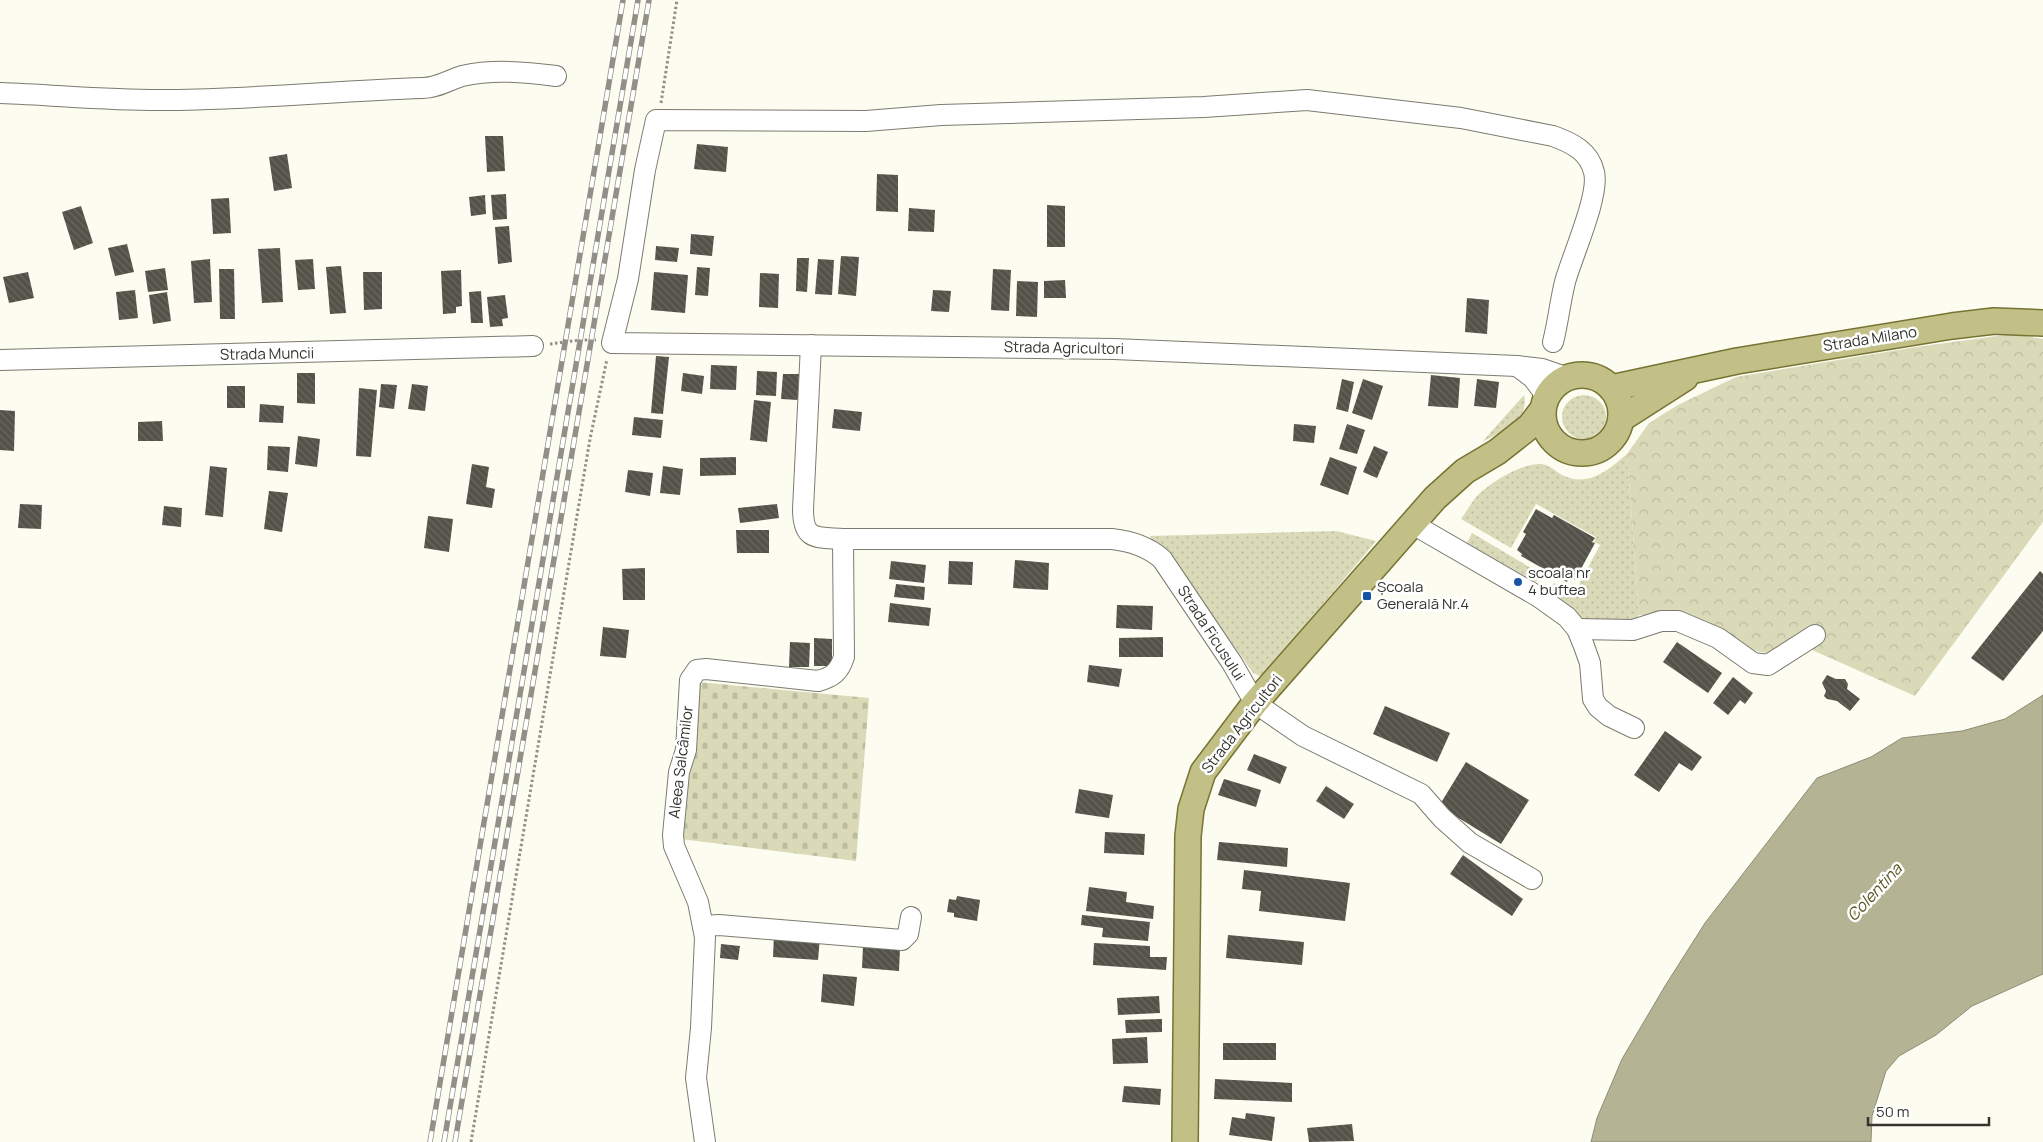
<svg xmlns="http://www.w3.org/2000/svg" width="2043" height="1142" font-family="Manrope,sans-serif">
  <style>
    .grass { fill: url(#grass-dots) }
    .cemetery { fill: url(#cemetery-stones) }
    .park { fill: url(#park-crowns) }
    .water { fill: #b4b394; stroke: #8e8d76 }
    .building { fill: url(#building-back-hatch) }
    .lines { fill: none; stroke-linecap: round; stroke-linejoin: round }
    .minor-casing { stroke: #7b7b71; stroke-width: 22 }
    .major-casing { stroke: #777433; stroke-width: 28 }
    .path { stroke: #909087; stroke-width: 3; stroke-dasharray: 2.5 2.5; stroke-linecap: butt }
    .minor { stroke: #fff; stroke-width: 20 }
    .major { stroke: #c2c086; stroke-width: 25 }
    .rail-casing { stroke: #909088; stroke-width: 5.5 }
    .rail { stroke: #fff; stroke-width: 4; stroke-dasharray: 11; stroke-linecap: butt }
    .poi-dot { fill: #1654a5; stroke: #fff; stroke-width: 2 }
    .labels { text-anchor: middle; stroke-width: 5; stroke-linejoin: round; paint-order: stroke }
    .street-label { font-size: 15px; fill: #353530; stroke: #fff }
    .poi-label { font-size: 15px; fill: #353530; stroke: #fff; text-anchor: start }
    .water-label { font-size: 16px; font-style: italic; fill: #56551f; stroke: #fff }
  </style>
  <defs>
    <pattern id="grass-dots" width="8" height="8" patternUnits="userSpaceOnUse" patternTransform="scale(1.25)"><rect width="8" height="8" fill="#dadab9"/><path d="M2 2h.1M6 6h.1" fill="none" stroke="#bcbc9f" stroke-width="1.8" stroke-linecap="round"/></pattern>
    <pattern id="cemetery-stones" width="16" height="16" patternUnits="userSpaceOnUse" patternTransform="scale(1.25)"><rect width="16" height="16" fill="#dadab9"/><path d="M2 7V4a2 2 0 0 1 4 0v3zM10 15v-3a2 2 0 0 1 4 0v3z" fill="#bcbc9f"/></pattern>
    <pattern id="park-crowns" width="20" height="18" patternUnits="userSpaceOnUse" patternTransform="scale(1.25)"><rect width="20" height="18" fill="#dadab9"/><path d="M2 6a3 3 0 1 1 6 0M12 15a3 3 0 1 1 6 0" fill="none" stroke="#bcbc9f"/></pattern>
    <pattern id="building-back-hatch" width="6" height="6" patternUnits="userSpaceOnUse" patternTransform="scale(1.25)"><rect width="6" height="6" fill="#525249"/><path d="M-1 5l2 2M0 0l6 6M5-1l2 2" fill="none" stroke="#686861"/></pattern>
  </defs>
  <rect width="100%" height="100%" fill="#fcfcf0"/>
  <g class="grass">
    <circle cx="1584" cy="417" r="22"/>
    <path d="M1524 395C1530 421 1501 432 1482 442Z"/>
    <path d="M1627 454 1639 615 1636 619 1591 626 1549 593 1554 583 1574 594 1600 545 1594 542 1596 537 1536 504 1511 548 1461 519C1467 511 1472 501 1479 494 1493 481 1522 463 1541 464 1550 465 1555 471 1562 475 1589 488 1608 470 1627 454Z"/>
    <polygon points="1336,531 1376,541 1266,672 1260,676 1253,673 1181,571 1154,544 1150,536"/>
    <polygon points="1472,533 1541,574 1536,582 1467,543"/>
  </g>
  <polygon class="cemetery" points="698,682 869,698 856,861 681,839"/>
  <polygon class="park" points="2012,334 2043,339 2043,522 1915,696 1810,649 1771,654 1752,650 1671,615 1639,615 1627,454 1649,423 1678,405 1736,377 1916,347"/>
  <polygon class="water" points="2043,695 2043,974 1972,1006 1936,1035 1899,1056 1886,1071 1872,1116 1871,1142 1591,1142 1597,1118 1622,1059 1665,986 1705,923 1817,778 1871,757 1902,738 1962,731 2005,719"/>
  <g class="building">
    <polygon points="485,136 503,136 505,171 487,172"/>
    <polygon points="697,144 728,147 726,172 694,169"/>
    <polygon points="287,154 292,188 274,191 269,157"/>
    <polygon points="877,174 898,175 898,212 876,211"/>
    <polygon points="506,194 507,219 493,220 491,195"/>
    <polygon points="485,195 486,214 471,216 469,197"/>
    <polygon points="229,198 231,233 213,234 211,199"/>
    <polygon points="1047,205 1065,206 1065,247 1047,247"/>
    <polygon points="81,206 93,243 74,250 62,212"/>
    <polygon points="909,208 935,210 934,232 908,231"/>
    <polygon points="509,226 512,262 498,264 495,227"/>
    <polygon points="691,234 714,236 712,256 690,254"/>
    <polygon points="127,244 134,272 115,276 108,248"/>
    <polygon points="656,246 679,248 677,262 655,260"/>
    <polygon points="280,248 283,302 262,303 258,249"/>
    <polygon points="841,256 859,257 856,296 838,294"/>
    <polygon points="797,258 809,258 807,292 796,291"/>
    <polygon points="210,259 212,302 194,303 191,261"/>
    <polygon points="313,259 315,289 298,290 295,260"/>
    <polygon points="818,259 834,260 832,295 815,294"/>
    <polygon points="341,266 346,313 330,314 326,267"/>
    <polygon points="697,267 710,268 708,296 695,295"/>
    <polygon points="165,268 168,290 148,292 145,271"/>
    <polygon points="219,269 234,269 235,319 220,319"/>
    <polygon points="993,269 1011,270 1009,311 991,310"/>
    <polygon points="461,270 462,306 456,307 456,313 443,314 441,271"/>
    <polygon points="28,272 34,298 9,303 3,277"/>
    <polygon points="363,272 382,272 382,309 364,310"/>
    <polygon points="654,272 688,275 685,313 651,310"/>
    <polygon points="760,273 779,274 778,308 759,307"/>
    <polygon points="1065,280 1066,298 1044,298 1044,281"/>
    <polygon points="1017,281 1038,282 1037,317 1016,316"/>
    <polygon points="135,290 138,318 119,320 116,292"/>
    <polygon points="933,290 951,291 949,312 931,311"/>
    <polygon points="481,291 483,323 471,323 469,292"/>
    <polygon points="167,292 171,321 153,324 149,295"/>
    <polygon points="505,295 508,318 502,319 503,326 490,327 487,297"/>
    <polygon points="1467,298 1489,300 1487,334 1465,332"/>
    <polygon points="656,356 669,357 663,414 651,413"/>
    <polygon points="711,365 737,366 736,390 710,389"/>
    <polygon points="757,371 777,372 776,396 756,395"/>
    <polygon points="297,373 315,373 315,404 297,403"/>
    <polygon points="683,373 704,376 702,394 681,391"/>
    <polygon points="783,374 799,374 798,400 781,399"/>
    <polygon points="1431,375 1460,378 1458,408 1428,406"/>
    <polygon points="1342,379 1354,382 1348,412 1336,409"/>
    <polygon points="1363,379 1383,386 1372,420 1352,413"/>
    <polygon points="1477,379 1499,382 1496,408 1474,406"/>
    <polygon points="381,384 397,385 394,409 379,407"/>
    <polygon points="412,384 428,386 425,411 408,409"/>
    <rect x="227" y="386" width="18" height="22"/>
    <polygon points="359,388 377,390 371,457 356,456"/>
    <polygon points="754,400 771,402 767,442 750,440"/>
    <polygon points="260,404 284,406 283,423 259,422"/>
    <polygon points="834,409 862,412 860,431 832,428"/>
    <polygon points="0,410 15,411 14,451 0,450"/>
    <polygon points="634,417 663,420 661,438 632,435"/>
    <polygon points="162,421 163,441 138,441 138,422"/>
    <polygon points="1294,424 1316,426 1314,443 1293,441"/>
    <polygon points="1347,424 1365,430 1357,454 1339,449"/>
    <polygon points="298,436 320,439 317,467 295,464"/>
    <polygon points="268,446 290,447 288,472 267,470"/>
    <polygon points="1374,446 1388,452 1377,478 1363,472"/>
    <polygon points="736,457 736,475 700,476 700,458"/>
    <polygon points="1330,457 1357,467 1348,495 1320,485"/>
    <polygon points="472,464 489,467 486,487 495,489 492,508 466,504"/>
    <polygon points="210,466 227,468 223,517 205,515"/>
    <polygon points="663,466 683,469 680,495 660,493"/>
    <polygon points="628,470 653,473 650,496 625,492"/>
    <polygon points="269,491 288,493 282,532 264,529"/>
    <polygon points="20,504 42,505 41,529 18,528"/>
    <polygon points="777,504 779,518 740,523 738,508"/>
    <polygon points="164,506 182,508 181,527 162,525"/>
    <polygon points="1536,509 1552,518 1554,515 1595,538 1592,542 1595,543 1575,580 1569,577 1567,582 1521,556 1522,554 1517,550 1526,534 1523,532"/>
    <polygon points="428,516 453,519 449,552 424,548"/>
    <polygon points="736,530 769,530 769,553 737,553"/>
    <polygon points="1015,560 1049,563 1048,590 1013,588"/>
    <polygon points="891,561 926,565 924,583 889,579"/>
    <polygon points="949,561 973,562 972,585 948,584"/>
    <polygon points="645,568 645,600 623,600 622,569"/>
    <polygon points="2040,571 2043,574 2043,631 2003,681 1971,658"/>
    <polygon points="896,584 925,587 924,600 894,597"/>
    <polygon points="890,603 931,608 929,626 888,622"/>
    <polygon points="1117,605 1153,606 1152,630 1116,628"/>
    <polygon points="603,627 629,630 626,658 600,656"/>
    <polygon points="1163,637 1163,657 1119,657 1119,638"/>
    <polygon points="814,638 832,639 832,666 814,666"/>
    <polygon points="790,642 810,643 809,667 789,667"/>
    <polygon points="1677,642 1722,673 1708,693 1663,662"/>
    <polygon points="1089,665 1122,669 1119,687 1087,682"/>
    <polygon points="1827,675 1836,679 1845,679 1848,684 1847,689 1860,699 1850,711 1837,701 1827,699 1824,696 1826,691 1822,683"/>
    <polygon points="1733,677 1753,693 1745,704 1740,700 1728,715 1713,703"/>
    <polygon points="1385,706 1450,733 1437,762 1373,734"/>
    <polygon points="1665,731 1702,757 1692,771 1679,763 1659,792 1634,775"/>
    <polygon points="1254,754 1287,767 1280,784 1247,770"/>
    <polygon points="1466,762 1529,800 1501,844 1439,806"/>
    <polygon points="1224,779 1261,790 1256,807 1218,795"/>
    <polygon points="1326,786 1354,804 1344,819 1316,801"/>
    <polygon points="1079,789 1113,795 1109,818 1075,813"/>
    <polygon points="1105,832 1145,834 1144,855 1104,853"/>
    <polygon points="1219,842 1288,848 1287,867 1217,860"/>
    <polygon points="1463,855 1523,899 1512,916 1450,874"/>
    <polygon points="1244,870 1350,883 1345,921 1259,911 1261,891 1242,889"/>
    <polygon points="1089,887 1127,892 1126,902 1154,906 1153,919 1086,911"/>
    <polygon points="957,896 980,900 977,921 954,917 954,913 947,912 949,899 956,900"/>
    <polygon points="1082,915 1150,922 1148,941 1102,937 1103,928 1081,925"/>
    <polygon points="774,934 820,937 818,960 773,957"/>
    <polygon points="1228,935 1304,942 1302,965 1226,958"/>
    <polygon points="1094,943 1150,946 1150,957 1167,957 1166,970 1093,965"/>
    <polygon points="721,944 740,946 738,960 720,958"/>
    <polygon points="863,946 900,949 899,971 862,968"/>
    <polygon points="823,974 857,977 854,1006 821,1002"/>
    <polygon points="1159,996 1160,1013 1118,1015 1117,998"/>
    <polygon points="1162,1019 1162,1032 1126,1033 1125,1020"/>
    <polygon points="1147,1037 1148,1063 1113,1064 1112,1039"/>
    <rect x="1223" y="1043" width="53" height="17"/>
    <polygon points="1215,1079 1292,1083 1292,1102 1214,1099"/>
    <polygon points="1124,1086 1161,1089 1160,1105 1122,1102"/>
    <polygon points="1246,1113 1275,1117 1272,1141 1229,1135 1232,1117 1245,1119"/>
    <polygon points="1352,1124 1354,1141 1309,1142 1307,1128"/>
  </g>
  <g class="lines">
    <g class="minor-casing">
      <g id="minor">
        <path d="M0 93C57 95 113 101 170 100 254 99 338 91 423 88 437 88 449 80 462 76 493 69 525 72 556 76"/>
        <path d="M1553 342C1558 323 1560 302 1565 282 1572 256 1600 195 1594 172 1589 151 1572 143 1553 136L1461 118 1307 100 1204 107 941 115 866 121 656 120 645 170 628 279 612 343 1114 349 1517 366 1542 369 1568 378"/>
        <path d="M811 345 803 509C803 541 816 537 843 539H1112C1131 541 1147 546 1162 559L1232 663 1255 703 1303 736 1421 794 1442 818 1470 843 1532 879"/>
        <polyline points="0,360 533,346"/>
        <polyline points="1517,366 1533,378 1547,397"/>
        <polyline points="1411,523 1539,597 1567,617 1577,629 1584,646 1590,663 1593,699 1598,707 1609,716 1634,728"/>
        <polyline points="1577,629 1633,630 1661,621 1678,621 1718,638 1753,663 1768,665 1815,635"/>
        <polyline points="703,926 719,925 902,940 908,934 911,917"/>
        <path d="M705 1142 696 1078 701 1028 705 937 698 902 674 846 673 835 679 772 686 750 690 680 697 670 706 669 818 681C833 677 839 672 844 657L843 539"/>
      </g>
    </g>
    <g class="major-casing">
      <g id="major">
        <circle cx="1582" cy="414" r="39"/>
        <polyline points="1611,388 1737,361 1952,326 1994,321 2043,323"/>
        <polyline points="1621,419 1685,378"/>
        <polyline points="1185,1142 1188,836 1191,809 1203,772 1255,703 1435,498 1465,471 1497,452 1530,426 1543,409"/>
      </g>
    </g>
    <g class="path">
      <polyline points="661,103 677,0"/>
      <polyline points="550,344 580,340 596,340"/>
      <polyline points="471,1142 590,439 607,359"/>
    </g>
    <use href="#minor" class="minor"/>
    <use href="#major" class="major"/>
    <g class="rail-casing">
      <g id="rail">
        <polyline points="430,1142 623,0"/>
        <polyline points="444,1142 638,0"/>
        <polyline points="455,1142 649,0"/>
      </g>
    </g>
    <use href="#rail" class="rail"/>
  </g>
  <g class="poi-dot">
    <circle cx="1518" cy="582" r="5"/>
    <rect x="1362" y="591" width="10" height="10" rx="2.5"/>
  </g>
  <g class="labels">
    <g class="street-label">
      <text transform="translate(1870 339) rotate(-9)" y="5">Strada Milano</text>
      <text transform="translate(1064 348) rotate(1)" y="5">Strada Agricultori</text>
      <text transform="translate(267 354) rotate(-1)" y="5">Strada Muncii</text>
      <text transform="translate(1211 633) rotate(57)" y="5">Strada Ficusului</text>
      <text transform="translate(1242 724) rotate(-52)" y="5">Strada Agricultori</text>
      <text transform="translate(681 762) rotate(-83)" y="5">Aleea Salcâmilor</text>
    </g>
    <g class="poi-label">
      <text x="1528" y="578">scoala nr<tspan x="1528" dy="17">4 buftea</tspan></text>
      <text x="1377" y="592">Școala<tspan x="1377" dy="17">Generală Nr.4</tspan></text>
    </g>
    <g class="water-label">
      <text transform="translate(1874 892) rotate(-47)" y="6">Colentina</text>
    </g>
  </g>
  <path d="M1868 1117v8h121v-8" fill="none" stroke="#353530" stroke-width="2.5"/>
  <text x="1876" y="1117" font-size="15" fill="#353530" stroke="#ffffff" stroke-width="4" paint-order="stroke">50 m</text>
</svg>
